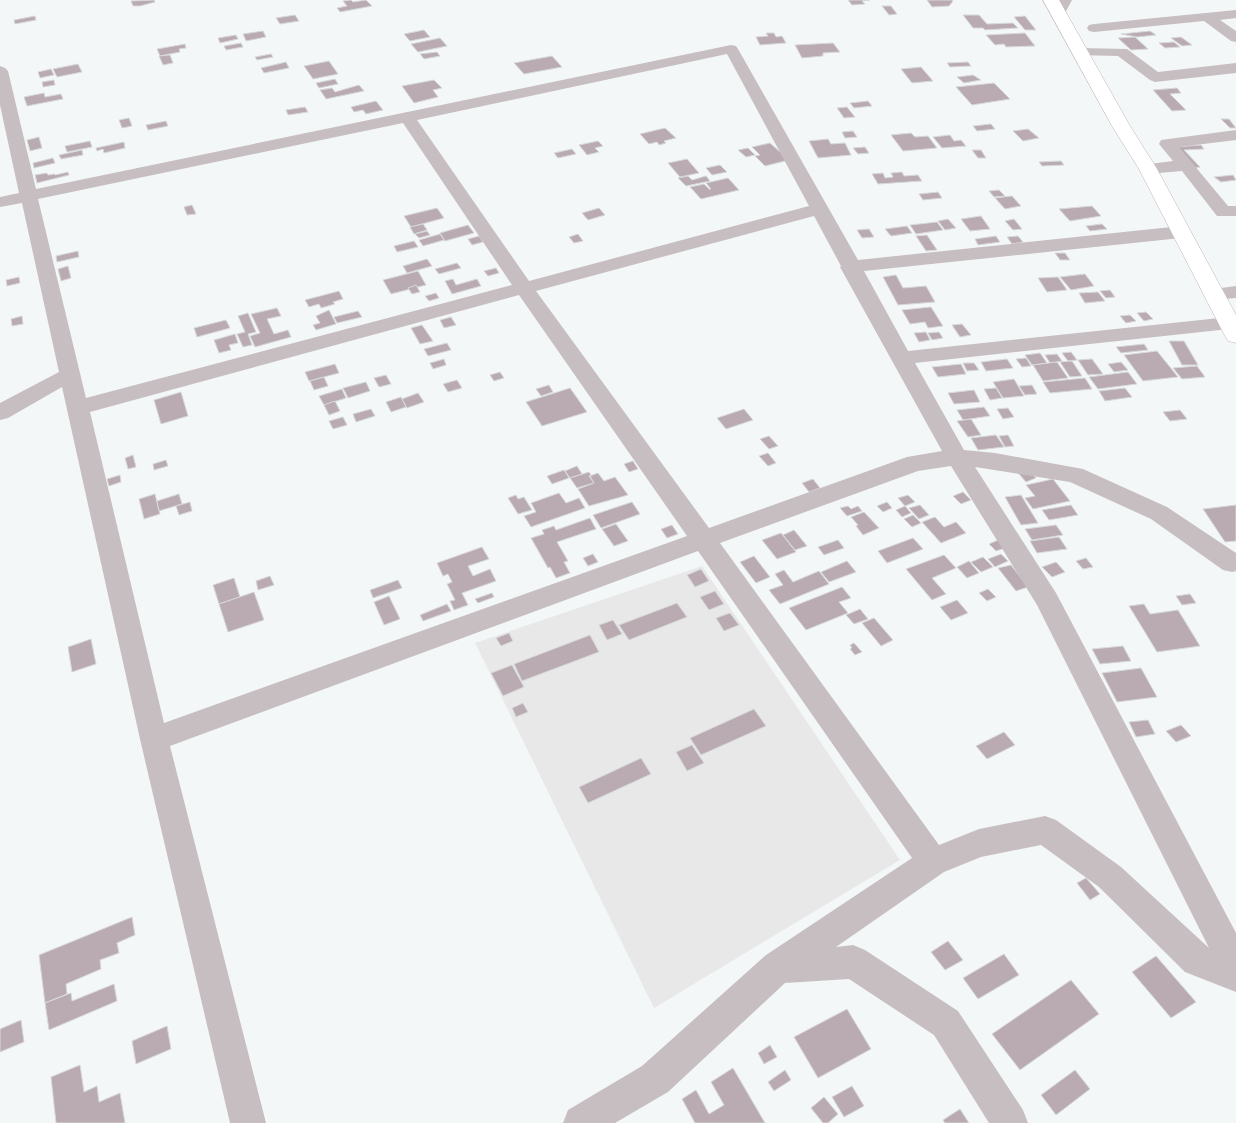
<svg xmlns="http://www.w3.org/2000/svg" width="1236" height="1123" font-family="'Noto Sans',sans-serif">
  <style>
    .built { fill: #e8e8e8 }
    .building { fill: #baabb2; stroke: #d7d9d9 }
    .lines { fill: none; stroke-linecap: round; stroke-linejoin: round }
    .primary-casing { stroke: #bdb3b7; stroke-width: 1 }
    .street { fill: #c7bec1; fill-rule: evenodd }
    .primary { fill: #fff; fill-rule: evenodd }
  </style>
  <rect width="100%" height="100%" fill="#f4f7f8"/>
  <polygon class="built" points="702,566 900,860 654,1008 475,643"/>
  <g class="building">
    <polygon points="154,0 155,2 140,6 133,6 131,1"/>
    <polygon points="351,0 353,2 366,0 372,6 340,12 337,8 347,6 343,1"/>
    <polygon points="848,0 870,0 862,1 865,4 852,5"/>
    <polygon points="927,0 952,0 953,1 949,6 932,7"/>
    <polygon points="882,6 891,6 897,14 889,15"/>
    <polygon points="295,15 299,21 280,24 276,18"/>
    <polygon points="963,15 979,15 987,24 1013,23 1018,28 985,30 983,28 973,28"/>
    <polygon points="35,16 36,20 15,24 14,20"/>
    <polygon points="1025,16 1036,30 1025,30 1014,17"/>
    <polygon points="424,30 430,37 410,41 404,34"/>
    <polygon points="263,31 266,37 246,41 243,34"/>
    <polygon points="1150,31 1156,35 1137,37 1121,34"/>
    <polygon points="766,33 774,33 776,37 782,36 786,43 760,45 756,37 768,36"/>
    <polygon points="1025,33 1035,46 1006,47 1004,44 995,45 986,35"/>
    <polygon points="236,35 238,39 220,43 218,38"/>
    <polygon points="1135,37 1148,49 1131,50 1118,38"/>
    <polygon points="1181,37 1192,45 1182,46 1171,38"/>
    <polygon points="440,38 447,46 418,52 411,44"/>
    <polygon points="1174,42 1180,47 1165,48 1159,43"/>
    <polygon points="241,43 243,47 226,50 224,46"/>
    <polygon points="833,43 840,52 823,53 823,56 802,58 795,45"/>
    <polygon points="185,44 186,48 179,49 180,52 160,56 157,49"/>
    <polygon points="437,52 440,56 424,59 420,54"/>
    <polygon points="271,54 273,57 257,60 255,57"/>
    <polygon points="170,55 173,63 163,65 159,56"/>
    <polygon points="552,56 562,67 524,74 514,63"/>
    <polygon points="329,61 338,74 313,79 304,66"/>
    <polygon points="286,62 289,68 264,73 261,68"/>
    <polygon points="968,62 971,66 950,67 947,63"/>
    <polygon points="78,64 82,72 57,77 53,69"/>
    <polygon points="921,67 933,81 912,83 901,69"/>
    <polygon points="51,69 54,75 40,78 38,72"/>
    <polygon points="973,75 981,80 964,83 957,77"/>
    <polygon points="335,79 338,84 319,88 316,83"/>
    <polygon points="54,80 55,85 43,87 42,82"/>
    <polygon points="434,80 442,88 433,90 438,97 414,103 402,86"/>
    <polygon points="994,83 1010,99 972,105 956,87"/>
    <polygon points="359,85 364,91 326,99 320,90 332,88 335,92"/>
    <polygon points="1177,88 1181,93 1170,94 1186,110 1172,111 1153,90"/>
    <polygon points="44,93 45,97 61,94 63,99 27,106 24,97"/>
    <polygon points="376,101 383,110 366,114 363,110 354,112 351,107"/>
    <polygon points="868,101 872,106 854,108 850,103"/>
    <polygon points="305,107 308,112 288,115 286,110"/>
    <polygon points="847,107 855,117 844,118 837,108"/>
    <polygon points="129,118 132,126 122,128 119,120"/>
    <polygon points="1221,119 1229,119 1236,128 1230,128"/>
    <polygon points="166,121 168,126 148,130 146,125"/>
    <polygon points="991,124 995,129 977,131 973,126"/>
    <polygon points="665,128 676,138 664,141 666,143 659,145 657,142 649,144 640,134"/>
    <polygon points="1028,129 1039,138 1023,141 1013,131"/>
    <polygon points="853,131 857,137 845,138 842,132"/>
    <polygon points="911,133 915,137 928,136 937,148 903,151 891,135"/>
    <polygon points="950,135 954,141 961,140 966,146 942,148 933,137"/>
    <polygon points="39,137 42,148 30,151 27,140"/>
    <polygon points="828,139 831,144 845,143 851,155 818,158 809,141"/>
    <polygon points="90,141 92,147 67,152 65,146"/>
    <polygon points="598,141 603,146 595,148 599,152 587,155 579,145"/>
    <polygon points="124,142 125,148 104,153 103,149 97,151 96,148"/>
    <polygon points="770,143 789,160 765,166 755,156 760,155 752,147"/>
    <polygon points="1201,145 1204,149 1184,150 1200,167 1195,168 1176,147"/>
    <polygon points="865,147 869,153 858,154 853,148"/>
    <polygon points="748,148 755,155 746,157 738,150"/>
    <polygon points="572,149 576,154 558,158 554,153"/>
    <polygon points="82,150 83,155 61,159 59,155"/>
    <polygon points="972,150 981,150 986,158 978,158"/>
    <polygon points="53,158 55,163 34,168 33,163"/>
    <polygon points="687,159 699,173 680,177 668,163"/>
    <polygon points="1061,161 1064,165 1042,166 1039,162"/>
    <polygon points="720,165 727,172 712,175 706,168"/>
    <polygon points="68,172 69,175 37,183 35,175 47,173 48,175 55,174 55,175"/>
    <polygon points="902,172 904,176 918,175 922,181 878,184 872,174 883,173 885,178 893,177 891,173"/>
    <polygon points="1233,175 1236,180 1221,182 1214,177"/>
    <polygon points="688,176 692,180 706,176 710,181 686,186 678,178"/>
    <polygon points="728,178 739,190 701,199 690,187 704,184 709,189 711,189 706,183"/>
    <polygon points="999,190 1005,196 994,197 989,191"/>
    <polygon points="938,192 942,198 923,200 919,194"/>
    <polygon points="1012,196 1021,206 1005,209 995,198"/>
    <polygon points="192,205 196,214 187,215 184,207"/>
    <polygon points="1092,206 1101,216 1070,221 1059,209"/>
    <polygon points="437,208 444,218 411,227 404,216"/>
    <polygon points="599,208 605,215 588,220 582,213"/>
    <polygon points="981,216 990,229 970,231 961,219"/>
    <polygon points="948,219 956,228 945,230 938,221"/>
    <polygon points="1014,219 1022,229 1013,230 1005,221"/>
    <polygon points="937,222 943,230 916,234 910,225"/>
    <polygon points="423,224 427,230 414,234 410,227"/>
    <polygon points="1102,224 1107,229 1090,231 1086,226"/>
    <polygon points="468,225 474,233 445,241 440,233"/>
    <polygon points="907,226 912,233 891,236 885,229"/>
    <polygon points="869,229 874,237 862,238 857,230"/>
    <polygon points="427,231 430,235 419,238 415,234"/>
    <polygon points="440,234 444,240 423,246 419,240"/>
    <polygon points="578,234 583,241 574,243 569,237"/>
    <polygon points="927,235 937,250 926,251 916,236"/>
    <polygon points="479,236 483,242 472,245 468,239"/>
    <polygon points="996,236 1000,242 978,245 975,239"/>
    <polygon points="1018,236 1023,242 1012,244 1007,237"/>
    <polygon points="414,241 418,247 397,252 394,246"/>
    <polygon points="78,251 79,257 57,262 56,256"/>
    <polygon points="1055,253 1065,253 1070,260 1060,260"/>
    <polygon points="427,259 432,266 407,273 403,266"/>
    <polygon points="457,263 461,268 439,274 435,269"/>
    <polygon points="68,266 71,278 61,281 58,269"/>
    <polygon points="496,268 499,273 488,276 484,271"/>
    <polygon points="418,271 426,285 391,294 383,280"/>
    <polygon points="1085,274 1094,286 1071,290 1060,277"/>
    <polygon points="896,275 903,288 926,286 935,302 898,305 883,277"/>
    <polygon points="19,277 20,283 7,286 6,280"/>
    <polygon points="1058,277 1067,290 1047,292 1038,278"/>
    <polygon points="453,279 456,285 477,279 481,286 452,294 445,281"/>
    <polygon points="416,285 420,292 412,294 408,288"/>
    <polygon points="1110,290 1115,297 1106,298 1100,291"/>
    <polygon points="339,291 343,299 333,302 335,304 321,308 319,304 309,307 305,300"/>
    <polygon points="1098,292 1105,301 1085,303 1079,293"/>
    <polygon points="436,293 439,298 429,301 425,296"/>
    <polygon points="931,307 943,326 928,328 925,322 910,324 902,310"/>
    <polygon points="277,308 281,316 267,319 274,334 288,330 291,337 255,347 250,336 260,333 251,314"/>
    <polygon points="329,310 336,324 316,330 313,325 320,323 316,316"/>
    <polygon points="358,311 362,317 337,323 334,317"/>
    <polygon points="1146,312 1153,319 1144,321 1137,313"/>
    <polygon points="248,313 256,332 248,334 252,345 243,347 237,334 245,332 238,316"/>
    <polygon points="1130,315 1136,321 1126,323 1120,316"/>
    <polygon points="22,316 23,324 12,326 11,319"/>
    <polygon points="451,317 456,325 444,328 440,320"/>
    <polygon points="226,320 230,328 197,337 194,328"/>
    <polygon points="962,324 971,335 960,337 952,325"/>
    <polygon points="422,325 433,341 420,344 411,328"/>
    <polygon points="926,332 930,340 919,342 914,333"/>
    <polygon points="939,332 943,338 932,340 928,333"/>
    <polygon points="235,334 238,343 229,345 231,350 219,353 214,340"/>
    <polygon points="1169,341 1184,341 1198,365 1182,365"/>
    <polygon points="447,343 451,350 428,356 424,349"/>
    <polygon points="1144,344 1148,350 1121,353 1116,347"/>
    <polygon points="1157,351 1178,377 1143,381 1124,355"/>
    <polygon points="1071,352 1077,360 1068,361 1062,353"/>
    <polygon points="1040,353 1047,363 1032,365 1025,355"/>
    <polygon points="1057,354 1062,361 1050,363 1045,355"/>
    <polygon points="1026,358 1031,366 1022,367 1016,359"/>
    <polygon points="444,359 446,365 433,369 430,363"/>
    <polygon points="1007,359 1013,368 986,371 981,362"/>
    <polygon points="1092,359 1103,374 1088,375 1078,360"/>
    <polygon points="1072,361 1082,376 1070,377 1060,362"/>
    <polygon points="1057,362 1068,378 1043,381 1033,365"/>
    <polygon points="1121,362 1128,370 1114,372 1108,364"/>
    <polygon points="963,363 974,363 979,370 967,371"/>
    <polygon points="335,364 339,373 309,381 305,372"/>
    <polygon points="961,364 966,374 938,377 932,367"/>
    <polygon points="1197,366 1205,377 1182,379 1173,368"/>
    <polygon points="500,372 504,378 494,381 490,375"/>
    <polygon points="1128,372 1137,384 1098,389 1089,377"/>
    <polygon points="386,375 391,384 379,387 374,378"/>
    <polygon points="324,377 328,386 314,390 310,381"/>
    <polygon points="1085,378 1092,389 1050,393 1043,382"/>
    <polygon points="1014,379 1024,396 1003,398 993,382"/>
    <polygon points="457,380 462,388 448,392 443,384"/>
    <polygon points="366,382 370,391 348,398 343,388"/>
    <polygon points="549,385 553,392 541,396 536,389"/>
    <polygon points="1032,385 1037,394 1025,395 1019,386"/>
    <polygon points="570,388 587,412 542,426 526,402"/>
    <polygon points="996,388 1002,398 990,400 984,389"/>
    <polygon points="1125,388 1132,397 1105,401 1099,391"/>
    <polygon points="342,389 346,398 324,405 319,396"/>
    <polygon points="974,390 980,402 954,404 948,393"/>
    <polygon points="181,392 188,416 161,424 154,400"/>
    <polygon points="418,393 424,402 407,408 402,399"/>
    <polygon points="401,397 406,407 391,412 386,402"/>
    <polygon points="335,401 340,411 329,415 324,405"/>
    <polygon points="984,407 990,416 963,420 957,410"/>
    <polygon points="1008,408 1014,417 1003,419 997,409"/>
    <polygon points="371,409 375,416 356,422 353,414"/>
    <polygon points="744,409 753,420 726,429 717,418"/>
    <polygon points="1180,410 1187,419 1170,421 1163,412"/>
    <polygon points="343,417 347,425 333,429 329,421"/>
    <polygon points="971,419 981,435 968,437 957,421"/>
    <polygon points="996,435 1004,447 978,450 971,438"/>
    <polygon points="1008,435 1014,446 1005,447 999,436"/>
    <polygon points="769,436 778,446 769,449 760,439"/>
    <polygon points="768,453 776,463 768,466 759,456"/>
    <polygon points="133,455 136,467 128,469 125,458"/>
    <polygon points="166,460 168,466 154,470 153,464"/>
    <polygon points="633,461 638,469 629,472 624,464"/>
    <polygon points="577,466 582,474 570,478 565,471"/>
    <polygon points="564,470 569,478 552,484 547,476"/>
    <polygon points="1029,471 1036,478 1026,482 1019,474"/>
    <polygon points="589,472 591,475 589,476 594,483 577,488 570,478"/>
    <polygon points="598,473 604,481 615,477 628,495 589,506 578,489 594,483 590,476"/>
    <polygon points="120,475 121,482 109,486 107,479"/>
    <polygon points="813,479 820,488 809,492 802,483"/>
    <polygon points="1053,479 1070,501 1033,509 1025,498 1035,496 1026,485"/>
    <polygon points="963,492 971,500 961,504 953,496"/>
    <polygon points="559,493 566,503 579,498 585,508 531,527 524,516 536,512 531,503"/>
    <polygon points="155,494 160,514 144,519 139,499"/>
    <polygon points="179,494 182,504 159,511 157,501"/>
    <polygon points="516,495 518,499 524,497 532,510 518,514 508,498"/>
    <polygon points="908,495 915,502 905,506 898,498"/>
    <polygon points="1021,495 1038,523 1021,525 1005,497"/>
    <polygon points="190,502 192,511 179,515 176,506"/>
    <polygon points="632,502 640,514 601,528 593,515"/>
    <polygon points="887,502 892,508 883,512 877,506"/>
    <polygon points="920,505 929,515 919,519 909,508"/>
    <polygon points="1071,505 1078,515 1049,520 1042,510"/>
    <polygon points="1236,505 1236,541 1225,542 1203,509"/>
    <polygon points="848,506 851,509 858,506 862,511 847,516 840,508"/>
    <polygon points="905,506 911,513 902,517 896,510"/>
    <polygon points="864,512 879,528 863,535 856,526 858,525 851,517"/>
    <polygon points="913,515 921,523 912,527 904,519"/>
    <polygon points="935,517 944,527 956,522 966,533 941,543 922,522"/>
    <polygon points="590,518 596,529 557,542 568,561 564,562 570,573 556,578 550,567 548,568 531,538 544,534 542,530 554,526 556,530"/>
    <polygon points="616,524 628,541 614,546 602,529"/>
    <polygon points="672,525 678,534 667,538 661,529"/>
    <polygon points="1056,525 1063,535 1032,540 1025,529"/>
    <polygon points="794,530 807,546 795,550 783,535"/>
    <polygon points="781,533 796,552 777,559 762,540"/>
    <polygon points="1059,537 1067,549 1037,553 1030,541"/>
    <polygon points="913,538 923,549 887,563 878,551"/>
    <polygon points="838,540 844,548 824,555 818,547"/>
    <polygon points="998,540 1005,548 996,551 989,544"/>
    <polygon points="482,547 489,559 468,566 473,576 490,569 496,581 462,593 468,605 454,610 450,601 455,600 447,584 452,582 448,574 443,576 437,563"/>
    <polygon points="593,554 598,562 588,566 583,558"/>
    <polygon points="1001,554 1008,561 995,567 988,559"/>
    <polygon points="944,555 956,568 932,578 946,594 932,600 906,569"/>
    <polygon points="754,556 770,577 756,583 740,562"/>
    <polygon points="983,557 993,567 981,572 971,562"/>
    <polygon points="1086,558 1093,567 1083,569 1076,561"/>
    <polygon points="847,561 856,572 829,582 821,572"/>
    <polygon points="969,561 979,573 967,578 957,567"/>
    <polygon points="1056,562 1065,572 1052,577 1042,567"/>
    <polygon points="1011,565 1028,587 1016,591 998,568"/>
    <polygon points="701,569 709,581 695,587 687,575"/>
    <polygon points="784,570 793,582 819,571 829,584 780,604 769,590 783,585 775,574"/>
    <polygon points="270,576 274,585 258,590 256,581"/>
    <polygon points="234,578 240,597 219,604 213,585"/>
    <polygon points="398,580 402,588 373,598 370,590"/>
    <polygon points="842,587 851,598 839,602 848,613 806,630 789,608"/>
    <polygon points="988,589 996,597 987,601 979,593"/>
    <polygon points="715,591 724,604 709,610 700,597"/>
    <polygon points="254,592 264,620 228,632 219,604"/>
    <polygon points="492,593 494,597 478,603 475,599"/>
    <polygon points="1190,594 1196,603 1182,605 1176,596"/>
    <polygon points="389,596 400,619 384,625 374,602"/>
    <polygon points="957,600 968,613 951,620 940,607"/>
    <polygon points="677,603 687,617 629,640 619,625"/>
    <polygon points="447,604 451,611 423,621 420,615"/>
    <polygon points="1144,604 1150,614 1178,610 1200,646 1157,652 1129,606"/>
    <polygon points="860,609 868,619 854,624 846,615"/>
    <polygon points="730,613 739,625 724,631 716,618"/>
    <polygon points="874,618 893,640 881,646 862,623"/>
    <polygon points="613,620 622,634 607,640 599,625"/>
    <polygon points="509,633 513,641 501,646 496,638"/>
    <polygon points="590,635 599,652 522,681 514,664"/>
    <polygon points="91,639 96,664 72,672 68,647"/>
    <polygon points="854,643 862,652 855,655 850,649 852,648 850,645"/>
    <polygon points="1123,646 1131,661 1100,664 1092,649"/>
    <polygon points="512,665 524,687 503,696 491,673"/>
    <polygon points="1141,668 1157,697 1117,702 1102,673"/>
    <polygon points="523,703 528,712 516,717 512,708"/>
    <polygon points="754,709 766,726 701,755 690,738"/>
    <polygon points="1148,720 1155,734 1136,737 1129,722"/>
    <polygon points="1181,725 1191,736 1176,742 1166,731"/>
    <polygon points="1004,732 1015,745 987,759 976,746"/>
    <polygon points="692,745 704,763 687,771 676,752"/>
    <polygon points="641,758 651,774 588,803 579,787"/>
    <polygon points="1086,878 1100,894 1090,900 1077,883"/>
    <polygon points="132,917 135,935 117,943 119,953 100,960 101,969 66,984 67,994 45,1003 39,955"/>
    <polygon points="948,941 963,960 945,970 931,952"/>
    <polygon points="1004,954 1019,975 978,999 963,978"/>
    <polygon points="1156,956 1196,1002 1171,1018 1132,972"/>
    <polygon points="1071,980 1099,1014 1020,1070 992,1034"/>
    <polygon points="114,984 117,1001 49,1030 45,1003 71,993 72,1001"/>
    <polygon points="847,1009 871,1049 818,1078 794,1037"/>
    <polygon points="21,1020 24,1042 0,1052 0,1029"/>
    <polygon points="167,1026 171,1049 136,1064 132,1041"/>
    <polygon points="770,1045 777,1057 764,1064 758,1053"/>
    <polygon points="80,1065 84,1092 97,1086 99,1102 120,1093 125,1123 56,1123 51,1077"/>
    <polygon points="733,1068 765,1123 695,1123 682,1099 696,1090 709,1114 724,1105 711,1082"/>
    <polygon points="785,1070 791,1080 774,1091 768,1082"/>
    <polygon points="1075,1070 1090,1089 1056,1115 1041,1095"/>
    <polygon points="852,1086 864,1106 844,1117 832,1097"/>
    <polygon points="824,1097 838,1114 828,1123 823,1123 811,1108"/>
    <polygon points="960,1109 969,1123 945,1123 943,1120"/>
  </g>
  <g class="lines">
    <g class="primary-casing">
      <polygon id="primary" points="1043,0 1059,0 1130,126 1157,169 1236,315 1236,343 1228,341 1225,336 1139,169 1112,126"/>
    </g>
    <g class="street">
      <polygon points="1058,0 1072,0 1064,15 1059,16 1052,12"/>
      <polygon points="1236,10 1236,18 1220,20 1236,31 1236,42 1231,41 1204,21 1094,32 1089,31 1087,28 1089,25 1094,24"/>
      <path d="M731 45 736 46 738 49 858 260 1181 226 1187 228 1190 232 1187 236 1181 238 864 271 908 351 1229 317 1236 319V327L1229 329 915 363 964 450 995 453 1083 469 1167 507 1236 553V571L1232 572 1223 570 1151 519 1070 482 975 467 1056 593 1236 933V992L1185 972 1099 887 1041 845 981 857 944 872 836 947 853 945 865 950 958 1011 1023 1110 1028 1123H989L934 1035 849 979 785 983 668 1092 615 1123H563L568 1110 642 1066 766 955 912 858 698 551 170 746 266 1123H230L140 739 62 387 8 418 0 420V403L59 372 22 203 0 207V197L19 193 0 105V66L5 68 8 71 36 189ZM727 54 809 206 529 281 417 120ZM403 123 512 285 86 398 38 199ZM814 216 841 266 840 267 942 451 907 457 709 528 536 291ZM519 295 687 536 164 723 90 412ZM951 466 1037 605 1209 948 1121 867 1056 820 1045 816 979 829 939 845 720 543 918 471Z"/>
      <polygon points="1081,48 1127,49 1158,72 1236,63 1236,73 1155,82 1150,80 1118,56 1076,55 1074,52 1076,49"/>
      <polygon points="1236,130 1236,140 1179,147 1228,206 1236,206 1236,216 1217,216 1182,171 1148,174 1142,173 1139,169 1142,165 1173,161 1159,144 1161,140"/>
      <polygon points="1236,286 1236,298 1213,300 1206,298 1203,294 1206,290"/>
    </g>
    <use href="#primary" class="primary"/>
  </g>
</svg>
